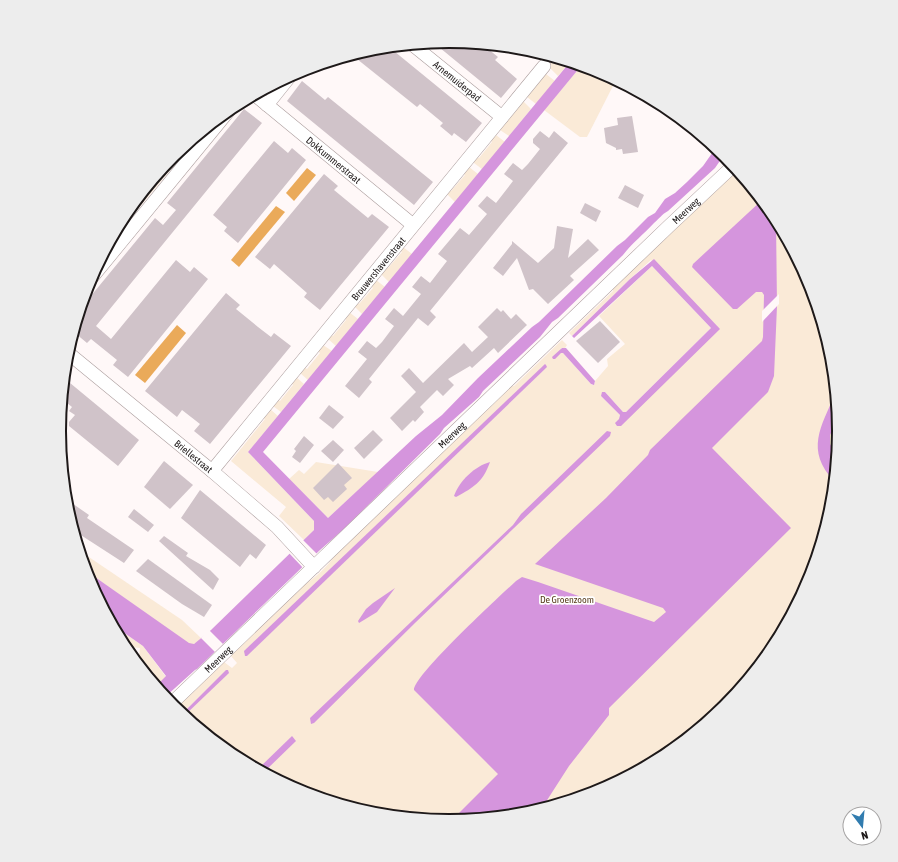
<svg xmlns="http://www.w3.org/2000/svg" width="898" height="862" font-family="'Asap Condensed',sans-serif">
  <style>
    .green { fill: #faead7 }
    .forest { fill: #eaaa5a }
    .water { fill: #d595dd }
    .pier { fill: #fff8f8 }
    .building { fill: #d0c3c9 }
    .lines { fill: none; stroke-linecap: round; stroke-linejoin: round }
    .minor-casing { stroke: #ab9d9d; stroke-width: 14 }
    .minor { stroke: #fff; stroke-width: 13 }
    .labels { text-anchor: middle; stroke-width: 3.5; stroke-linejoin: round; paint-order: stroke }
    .street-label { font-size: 10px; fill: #1e1919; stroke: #fff }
    .park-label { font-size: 10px; fill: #593e1d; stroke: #fff }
    .rim { fill: none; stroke: #1e1919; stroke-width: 2 }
  </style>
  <rect width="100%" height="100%" fill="#fff8f8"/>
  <g class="green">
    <polygon points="548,55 570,62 558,76 549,67 551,64 545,59"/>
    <polygon points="581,66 598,71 616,80 587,137 580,137 544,110"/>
    <polygon points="546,74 555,81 536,104 527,97"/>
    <polygon points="523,101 531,109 509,136 500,130 500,128"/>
    <polygon points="201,133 108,245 121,222 180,150"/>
    <polygon points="496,135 505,142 482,169 474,163 473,161 476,156 479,158 492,142 490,140"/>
    <polygon points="469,167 478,174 455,202 446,193 448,189 451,191 465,175 462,172"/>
    <path d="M737 170 773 215 809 282 832 355 839 431 831 507 809 580 773 648 725 707 665 755 598 791 525 814 449 821 373 813 300 791 232 755 183 715 227 670 182 714 174 708 224 662 232 668 237 663 231 656 232 652 298 588C312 582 331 564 338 550L507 387 514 386 562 340 567 345 565 348H561V353H563L592 385 595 383V381L608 366 607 359 625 344 599 316 652 266 711 328 626 412H623L605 392 601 396 620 415 619 419 616 422 717 326 651 260 630 279 572 336 569 333 613 291V285Z"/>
    <polygon points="403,247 412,254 389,282 380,273 385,266 388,268 402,252 399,250"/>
    <polygon points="376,280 385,287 362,314 354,306 357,302 359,304 373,288 370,285"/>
    <polygon points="349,312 358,319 336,346 327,338 330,334 333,336 346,320 344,317"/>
    <polygon points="323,345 332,351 308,380 299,372 304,367 307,369 320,353 317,350"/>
    <polygon points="296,377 304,384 281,412 273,406 277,399 280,401 293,385 291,382"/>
    <polygon points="270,409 278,416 248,452 314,521 314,530 304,540 279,516 286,507 231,461 265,419 262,417"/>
    <polygon points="316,462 378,472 328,518 289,479 299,470 304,474"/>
    <polygon points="80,551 182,620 202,639 194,644 189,644 85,570"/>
    <polygon points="113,625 143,646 166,677 156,686 138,664 140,648 124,646 124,633 116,632"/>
  </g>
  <g class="forest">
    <polygon points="307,168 316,175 294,201 286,193"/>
    <polygon points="276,206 285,212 239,267 231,260"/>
    <polygon points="177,325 186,333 145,383 135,375"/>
  </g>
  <g class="water">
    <path d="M570 62 581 66 263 452 328 518 416 436 442 415 478 378 532 327 539 322 617 246 625 240 648 217 655 213 665 199 675 193 687 182 703 166 715 149 724 155 715 168 668 211C661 215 660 218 654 223 644 234 632 243 623 255L558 318 552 322 540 337 483 391 479 397 444 428 440 434 344 529 320 550 197 669 195 670 165 697 156 686 166 676 143 646 113 625 89 580 85 570 189 643 194 644 211 630 314 530V521L248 452Z"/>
    <path d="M761 199 776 220 777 306 774 376 768 392 712 448 791 528 609 708V715L569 766 542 808 525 814 451 821 498 774 414 690C414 675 500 596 516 581L522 577 538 582 654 622 666 612 663 608 535 564 606 498 648 455 650 450 762 341 763 337 764 295 762 292H756L737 309H733L692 267 693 264 761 201Z"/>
    <polygon points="654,259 720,329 621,426 617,426 615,423 619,419 620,415 601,396 602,392 605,392 623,412 626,412 711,328 652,266 574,338 572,336 630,279"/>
    <polygon points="562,348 566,348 595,381 594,385 591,384 563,353 561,353 555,359 553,359 552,357"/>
    <polygon points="545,364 546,365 547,367 247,656 245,656 244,651"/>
    <path d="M835 394 838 419 830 435V444L837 456 834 481C805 450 821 427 835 394Z"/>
    <polygon points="607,431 611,432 610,436 416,622 314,723 311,724 310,718 513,525 521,514"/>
    <path d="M490 462C483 482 474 487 456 497L454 496C459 481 475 466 490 462Z"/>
    <polygon points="395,588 377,612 359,623 358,621 366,609 373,603"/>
    <polygon points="226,670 228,670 229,673 184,716 182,714"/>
    <polygon points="292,736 296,741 264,772 258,769"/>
  </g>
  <g class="pier">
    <polygon points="779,294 779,304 762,322 762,311"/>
    <polygon points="302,539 318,555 304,569 288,552"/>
    <polygon points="209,630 223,644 215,652 201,638"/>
  </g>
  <g class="building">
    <polygon points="449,41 482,44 498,57 495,60 517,79 501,98 434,43"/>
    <polygon points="389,47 482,123 466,142 454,133 452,136 440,126 443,123 420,104 417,107 352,55 373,48"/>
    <polygon points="302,81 325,100 328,97 433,182 414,205 287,101"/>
    <polygon points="244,109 262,123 96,326 111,339 176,260 190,272 194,267 208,279 128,377 113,365 117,360 91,339 87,343 75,333 79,328 75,325 81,308 155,218 163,225 176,210 167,203"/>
    <polygon points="632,116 638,152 623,154 622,149 616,150 616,148 606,143 604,128 618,125 617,118"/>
    <polygon points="540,131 549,138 554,131 568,143 430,311 436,317 428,326 418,318 369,379 372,382 359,398 345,386 367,359 358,352 367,341 376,348 382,342 394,326 385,319 394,308 403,316 421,294 412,287 421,276 430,283 447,261 438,254 460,228 469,235 487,214 478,206 487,196 496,203 503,194 513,181 504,174 513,163 522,170 528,164 540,149 533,143 533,139"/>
    <polygon points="274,141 288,153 292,148 306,160 238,243 224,231 227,227 213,215"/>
    <polygon points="324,174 338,186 334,190 368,218 372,214 389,227 320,310 304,297 307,293 274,264 270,269 255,257"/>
    <polygon points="625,185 644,195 638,208 618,198"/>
    <polygon points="585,203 601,211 596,222 580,213"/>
    <polygon points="557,226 573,229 568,258 588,239 599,250 570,276 574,280 548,304 533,289 529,290 517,258 503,276 493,268 512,244 512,241 538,263 554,248"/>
    <polygon points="226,293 240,305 236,309 258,327 271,337 274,333 291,346 210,444 194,431 200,424 182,410 177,417 145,391"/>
    <polygon points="497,308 501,312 503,310 511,319 516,314 527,325 498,353 494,348 472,368 470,366 448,379 454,385 443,396 437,390 420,407 424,412 415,422 413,420 402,431 390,418 416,392 401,376 409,368 423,383 464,343 472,352 488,337 478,327"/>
    <polygon points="600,321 620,342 598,363 576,341"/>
    <polygon points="64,378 139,440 118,466 69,426 69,422 75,415 69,411 72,407 62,399"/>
    <polygon points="329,405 344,417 333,429 319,418"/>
    <polygon points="373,430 383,440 364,459 354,448"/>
    <polygon points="304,436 314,445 300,463 292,457 296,451 294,449"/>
    <polygon points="333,440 344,450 333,462 321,451"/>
    <polygon points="164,461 193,485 170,509 144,487"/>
    <polygon points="338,463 352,478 344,485 347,489 333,502 328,497 324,500 313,488"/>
    <polygon points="200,490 266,545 256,559 250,554 240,567 181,518"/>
    <polygon points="66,499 89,515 87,518 134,550 124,563 73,530 66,507"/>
    <polygon points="134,509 154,525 148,532 128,517"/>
    <polygon points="164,536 188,553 186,556 210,570 219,579 213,590 159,541"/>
    <polygon points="148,559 212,605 204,617 182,604 136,571"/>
  </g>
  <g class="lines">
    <g class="minor-casing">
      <g id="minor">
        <path id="s1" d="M413 45 502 117"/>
        <path id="s2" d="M255 95 413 225"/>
        <polyline points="267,105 291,75"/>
        <polyline points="89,281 231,108"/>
        <path id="s3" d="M67 352 212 471 277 527 314 567"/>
        <path id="s4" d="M212 471 544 66"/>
        <path id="s5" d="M171 704 668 227 733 166"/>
      </g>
    </g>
    <use href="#minor" class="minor"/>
  </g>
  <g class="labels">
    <g class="street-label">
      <text dy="4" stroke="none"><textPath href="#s1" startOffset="57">Arnemuiderpad</textPath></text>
      <text dy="4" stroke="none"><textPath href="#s2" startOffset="102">Dokkummerstraat</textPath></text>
      <text dy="4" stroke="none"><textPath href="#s5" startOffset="713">Meerweg</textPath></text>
      <text dy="4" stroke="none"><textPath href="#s4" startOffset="262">Brouwershavenstraat</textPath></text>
      <text dy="4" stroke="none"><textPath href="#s5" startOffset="389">Meerweg</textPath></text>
      <text dy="4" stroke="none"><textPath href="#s3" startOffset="164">Briellestraat</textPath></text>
      <text dy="4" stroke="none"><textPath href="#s5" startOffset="65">Meerweg</textPath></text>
    </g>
    <g class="park-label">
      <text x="567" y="603">De Groenzoom</text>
    </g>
  </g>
  <path d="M0 0H898V862H0ZM66 431a383 383 0 1 1 766 0a383 383 0 1 1-766 0Z" fill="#ededed" fill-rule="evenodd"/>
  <path class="rim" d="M66 431a383 383 0 1 1 766 0a383 383 0 1 1-766 0Z"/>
  <g transform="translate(862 826) rotate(164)"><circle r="19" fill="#ffffff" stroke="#a5a3a3"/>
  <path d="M0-3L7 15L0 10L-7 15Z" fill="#317caf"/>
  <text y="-6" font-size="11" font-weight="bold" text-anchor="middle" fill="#1e1919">N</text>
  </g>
</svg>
